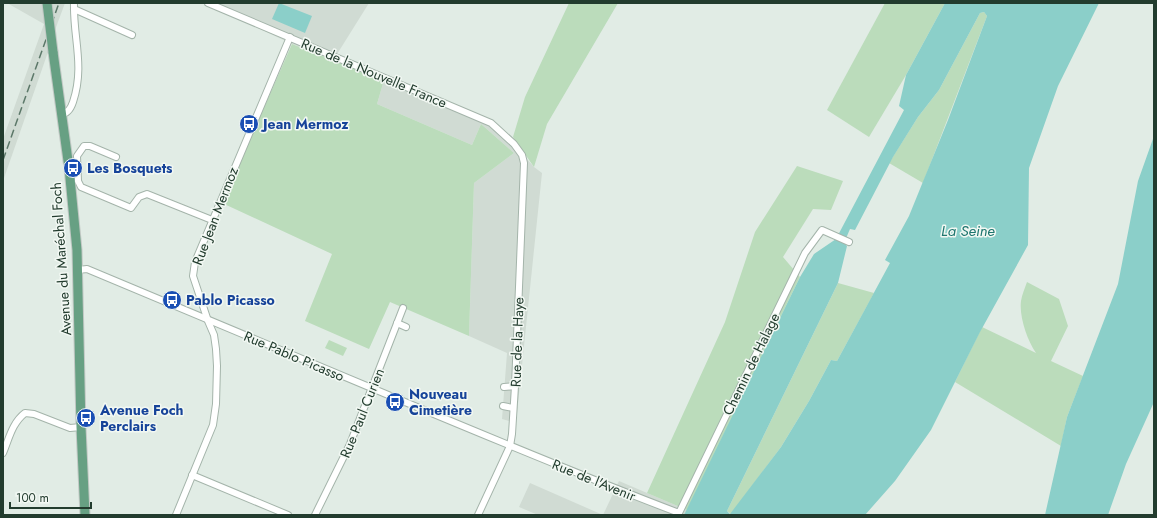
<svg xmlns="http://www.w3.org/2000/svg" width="1157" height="518" font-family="Jost,sans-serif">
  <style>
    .built { fill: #d0dbd3 }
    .green { fill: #bbdcbb }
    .water { fill: #8bcfc9; fill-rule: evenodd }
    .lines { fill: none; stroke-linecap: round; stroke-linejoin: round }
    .minor-casing { stroke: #a4b4aa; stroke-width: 8 }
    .primary-casing { stroke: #c1c8c4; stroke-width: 11 }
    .minor { stroke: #fff; stroke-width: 6 }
    .primary { stroke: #67a083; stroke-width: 9 }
    .rail { stroke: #5c7869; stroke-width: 1.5; stroke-dasharray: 8 4; stroke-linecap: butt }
    .primary-bridge-casing { stroke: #c1c8c4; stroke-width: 11; stroke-linecap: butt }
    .primary-bridge { stroke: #67a083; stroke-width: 9 }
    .labels { text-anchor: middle; stroke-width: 3; stroke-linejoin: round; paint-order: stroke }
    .street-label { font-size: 14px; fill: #223c2e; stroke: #f2f8f3 }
    .transit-label { font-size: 14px; font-weight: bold; fill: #164399; stroke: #f2f8f3; text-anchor: start }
    .water-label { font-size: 15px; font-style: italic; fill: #1e766f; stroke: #f2f8f3 }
  </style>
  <rect width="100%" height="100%" fill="#e1ece5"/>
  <g class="built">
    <polygon points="7,3 51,3 44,24 48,52 3,181 3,139 44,24"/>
    <polygon points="52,3 65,3 55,30"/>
    <polygon points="204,3 369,3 334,59 292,44"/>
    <polygon points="384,80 497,125 534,167 542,173 516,423 502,419 507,353 469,336 474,183 514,153 481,124 472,145 377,104"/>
    <polygon points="619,481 687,510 684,515 538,515 519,507 530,483 603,515"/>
  </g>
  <g class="green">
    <polygon points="569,3 618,3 547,124 534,167 513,137 525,97"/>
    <polygon points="885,3 945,3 906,75 869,137 827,110"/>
    <polygon points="984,12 987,16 923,183 889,163 918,117 939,90 980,13"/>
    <polygon points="292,44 384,80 377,104 472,145 481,124 514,153 474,183 469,336 390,302 369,349 305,321 332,254 222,203"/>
    <polygon points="797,166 843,181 831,210 813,209 783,257 800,277 687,510 647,493 725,322 755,232"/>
    <path d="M1027 282 1059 299 1068 326 1051 361 1083 376 1067 417 1061 446 955 382 982 327 1036 353C1027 340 1019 316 1021 301 1022 294 1025 288 1027 282Z"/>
    <polygon points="838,283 874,293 837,361 831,360 809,401 781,447 731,514 727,511"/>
    <polygon points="329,340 347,348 343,356 325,348"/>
  </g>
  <g class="water">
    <polygon points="279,3 312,16 305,33 272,19"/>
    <path d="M945 3H1099L1058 86 1029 168 1028 245 980 332 931 430 895 481 865 515H684L800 277 814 254 836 239 904 110 899 106 906 75ZM984 12 987 16 948 120 909 216 885 260 890 263 837 361 831 360 809 401 781 447 730 514 727 511 838 283 847 246 844 243 850 229 855 230 893 157 918 117 939 90 980 13Z"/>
    <polygon points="1154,136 1154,402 1126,464 1108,515 1045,515 1067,417 1118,284 1138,181"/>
  </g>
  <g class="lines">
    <g class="minor-casing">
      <g id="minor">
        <polyline points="208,3 491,123 514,144 522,155 524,163 515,386 512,434 510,446 478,515"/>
        <polyline points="74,9 132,35"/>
        <path d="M61 114C68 114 71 108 73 102 85 66 73 38 74 3"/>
        <polyline points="116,157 90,146 84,146 77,156 78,181 81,187 131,208 139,197 147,194 212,220"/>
        <path d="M78 270 87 269C193 314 299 358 405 402 496 440 587 478 679 513L805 253 822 230 849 242"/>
        <polyline points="397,323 406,327"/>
        <polyline points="504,387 515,386"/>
        <polyline points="503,406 513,408"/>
        <path d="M3 453C9 439 12 423 25 413L34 414 70 428 81 427"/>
        <polyline points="192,475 288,515"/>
        <polyline points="176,515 213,425 216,404 217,366 216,349 214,335 208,321 193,276 195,262 290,37"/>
        <polyline points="315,515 350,444 403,308"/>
      </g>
    </g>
    <g class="primary-casing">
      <polyline id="primary" points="53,52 69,168 77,250 81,427 85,515"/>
    </g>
    <use href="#minor" class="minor"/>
    <use href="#primary" class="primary"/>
    <polyline class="rail" points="3,160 59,3"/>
    <g class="primary-bridge-casing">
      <polyline id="primary-bridge" points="47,3 53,52"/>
    </g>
    <use href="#primary-bridge" class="primary-bridge"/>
  </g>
  <defs>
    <g id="bus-disc" transform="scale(1)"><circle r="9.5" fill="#1a4fb4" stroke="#f2f8f3"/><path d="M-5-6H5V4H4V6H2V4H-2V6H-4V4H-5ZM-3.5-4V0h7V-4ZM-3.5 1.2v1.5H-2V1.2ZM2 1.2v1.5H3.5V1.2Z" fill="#fff"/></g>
  </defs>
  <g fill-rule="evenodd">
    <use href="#bus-disc" x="249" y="124"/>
    <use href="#bus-disc" x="73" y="168"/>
    <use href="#bus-disc" x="172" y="300"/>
    <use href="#bus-disc" x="395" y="402"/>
    <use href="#bus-disc" x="86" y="418"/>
  </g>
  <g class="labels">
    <g class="street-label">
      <text transform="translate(374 73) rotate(23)" y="5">Rue de la Nouvelle France</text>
      <text transform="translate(215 216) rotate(-69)" y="5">Rue Jean Mermoz</text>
      <text transform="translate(61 259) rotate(-94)" y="5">Avenue du Maréchal Foch</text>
      <text transform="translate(517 342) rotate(-88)" y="5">Rue de la Haye</text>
      <text transform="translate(294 356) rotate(23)" y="5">Rue Pablo Picasso</text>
      <text transform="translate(751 364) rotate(-64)" y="5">Chemin de Halage</text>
      <text transform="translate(362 413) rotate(-68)" y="5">Rue Paul Curien</text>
      <text transform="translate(594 480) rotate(22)" y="5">Rue de l'Avenir</text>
    </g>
    <g class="transit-label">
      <text x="263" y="129">Jean Mermoz</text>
      <text x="87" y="173">Les Bosquets</text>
      <text x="186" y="305">Pablo Picasso</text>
      <text x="409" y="399">Nouveau<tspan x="409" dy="16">Cimetière</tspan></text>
      <text x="100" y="415">Avenue Foch<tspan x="100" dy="16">Perclairs</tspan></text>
    </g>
    <g class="water-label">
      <text x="968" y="236">La Seine</text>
    </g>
  </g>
  <rect width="1157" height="518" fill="none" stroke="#223c2e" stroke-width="8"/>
  <path d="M10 502v6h81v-6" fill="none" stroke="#223c2e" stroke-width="2"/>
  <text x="16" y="502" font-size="12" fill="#223c2e" stroke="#f2f8f3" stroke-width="3" paint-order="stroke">100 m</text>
</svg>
